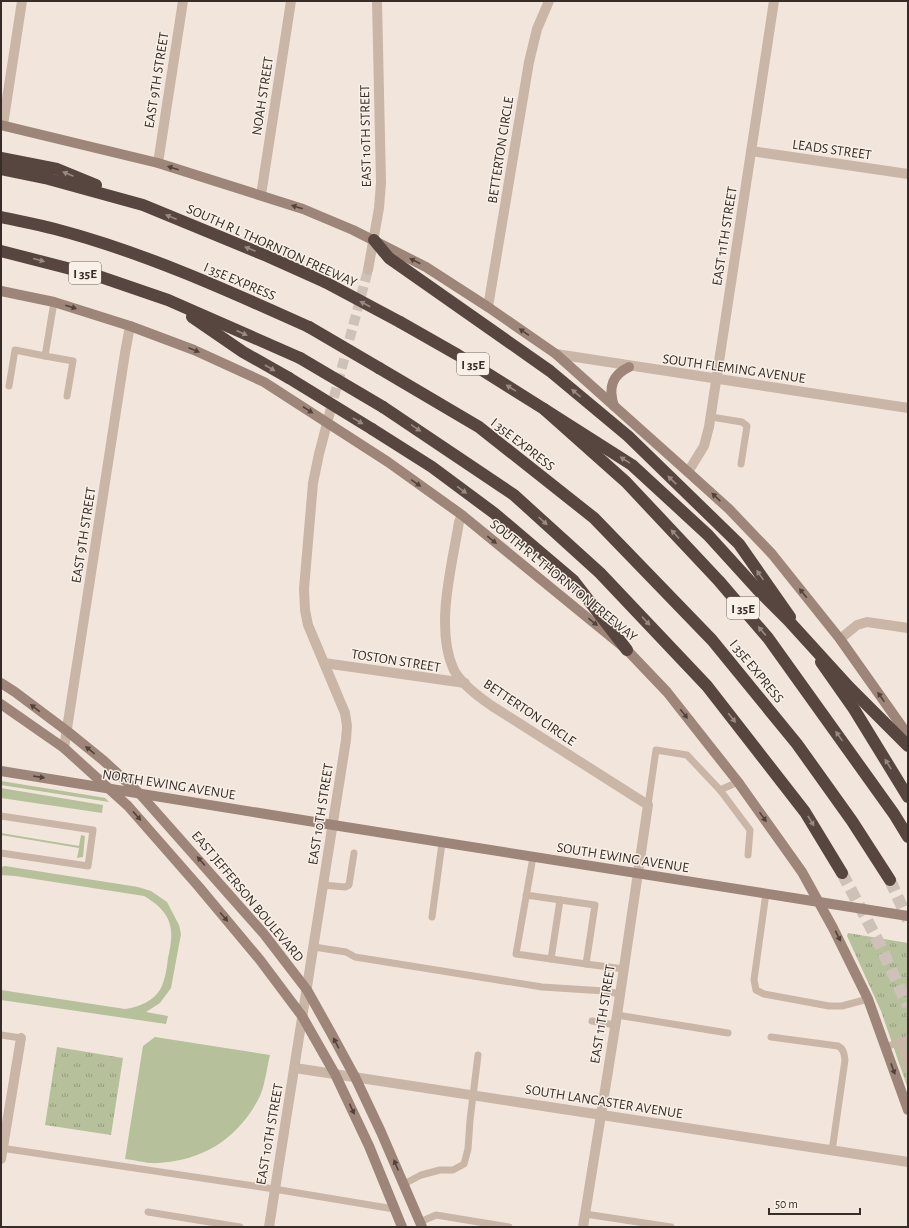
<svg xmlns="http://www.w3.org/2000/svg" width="909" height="1228" font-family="'Alegreya Sans',sans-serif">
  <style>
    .grass { fill: #b6c19c }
    .park { fill: url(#park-tufts) }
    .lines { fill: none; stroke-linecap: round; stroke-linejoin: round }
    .street-tunnel { stroke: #cdc1b8; stroke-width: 10; stroke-dasharray: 10 5; stroke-linecap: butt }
    .highway-tunnel { stroke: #cdc1b8; stroke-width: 12; stroke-dasharray: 12 6; stroke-linecap: butt }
    .lane { stroke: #cab6a7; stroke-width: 7 }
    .street { stroke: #cab6a7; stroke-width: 10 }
    .secondary { stroke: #9e8579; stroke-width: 10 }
    .highway { stroke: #57463f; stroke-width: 12 }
    .secondary-bridge { stroke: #9e8579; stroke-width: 10 }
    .highway-bridge { stroke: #57463f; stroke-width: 12 }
    .oneway { fill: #51423c }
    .oneway2 { fill: #988a83 }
    .labels { text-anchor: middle; stroke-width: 3; stroke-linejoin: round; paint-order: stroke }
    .shield { fill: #f9f1e8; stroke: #716762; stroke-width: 1 }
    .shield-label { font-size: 13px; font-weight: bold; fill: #372c28 }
    .street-label { font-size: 14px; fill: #372c28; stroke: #f9f1e8 }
  </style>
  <defs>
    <pattern id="park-tufts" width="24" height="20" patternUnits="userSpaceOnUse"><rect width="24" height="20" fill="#b6c19c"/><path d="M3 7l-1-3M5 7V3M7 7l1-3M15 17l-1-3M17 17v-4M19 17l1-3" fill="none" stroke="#959d7f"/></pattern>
  </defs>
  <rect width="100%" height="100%" fill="#f2e6dc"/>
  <g class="grass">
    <polygon points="1,781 100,797 105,798 109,802 1,785"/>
    <polygon points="1,788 103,805 102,813 1,798"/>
    <polygon points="1,833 79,846 81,835 85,836 83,857 77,858 79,848 1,835"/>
    <path d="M5 866 138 887 151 891 167 902 179 925 181 934 171 988 160 1003 146 1012 168 1016 166 1024 1 1000V990L125 1009C141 1007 158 999 163 983 166 975 167 966 168 958 170 948 173 936 170 925 167 912 156 903 144 896L15 876 1 875V867Z"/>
    <path d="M155 1037 270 1055C267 1067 265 1085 260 1096 240 1137 204 1161 158 1163 148 1164 136 1160 125 1159L143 1046Z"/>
  </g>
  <g class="park">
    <polygon points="848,933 908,943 908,1089 881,1011 847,936"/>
    <polygon points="57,1047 123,1058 111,1135 45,1125"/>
  </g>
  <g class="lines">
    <polyline class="street-tunnel" points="330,412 368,270"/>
    <g class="highway-tunnel">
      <polyline points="842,873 878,941 908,1006"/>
      <polyline points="890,880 908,920"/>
    </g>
    <g class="lane">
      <polyline points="45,356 73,361 67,396"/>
      <polyline points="9,386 15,350 45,356 54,302"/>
      <polyline points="711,417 742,422 747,426 741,464"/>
      <polyline points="720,790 750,830 748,855"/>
      <polyline points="648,805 656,750 687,755 720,790 738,782"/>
      <polyline points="1,816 93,830 88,866 1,853"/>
      <polyline points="323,885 345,887 349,885 354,853"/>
      <polyline points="766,893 754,980 756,990 764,994 829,1006 842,1006 868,999"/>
      <polyline points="526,895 595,905 586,964 516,954 533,857"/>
      <polyline points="432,917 442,843"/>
      <polyline points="314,947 346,952 355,957 542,987 605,991 620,994"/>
      <polyline points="551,959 560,900"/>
      <polyline points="586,964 624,969"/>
      <polyline points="617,1015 728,1033"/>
      <polyline points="592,1021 615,1025"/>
      <polyline points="1,1035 21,1038"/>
      <path d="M771 1037 838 1046C844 1049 844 1054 845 1060L832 1151"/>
      <polyline points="900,1041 908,1069"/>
      <polyline points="886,1047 908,1039"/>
      <polyline points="1,1148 274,1189 394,1209"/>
      <polyline points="404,1184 421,1175 440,1170 453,1170 464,1164 468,1149 470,1120 478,1055"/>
      <polyline points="148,1212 240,1227"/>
      <polyline points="585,1214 671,1227"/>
      <polyline points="420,1222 436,1215 509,1227"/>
    </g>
    <g class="street">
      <polyline points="3,125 22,1"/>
      <polyline points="751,151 908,174"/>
      <polyline points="158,163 183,1"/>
      <polyline points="261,195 291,1"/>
      <polyline points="368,270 379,208 381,183 377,1"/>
      <polyline points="488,307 529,62 537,29 549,1"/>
      <polyline points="556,354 908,408"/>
      <polyline points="688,472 704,446 709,427 774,1"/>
      <path d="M462 515 459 522C452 566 435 626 453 668 459 682 479 697 492 706L648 805 617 1015 583 1227"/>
      <polyline points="840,639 857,625 867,622 908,628"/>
      <polyline points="324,663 465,683"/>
      <polyline points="64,748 125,353 130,326"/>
      <polyline points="295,1068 908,1162"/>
      <polyline points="1,1159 21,1038"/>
      <polyline points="269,1227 346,740 347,726 345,713 308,625 305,610 304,589 313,483 319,454 330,412"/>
    </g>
    <g class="secondary">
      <polyline points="1,125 158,163 303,209 353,230 426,267 488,307 556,354 688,472 729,509 772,554 840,639 908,735"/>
      <polyline points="1,291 54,302 130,326 194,350 264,382 388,462 462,515 627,650 667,692 738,782 802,872 833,928 868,999 908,1110"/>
      <path d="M614 406C608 388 612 375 629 367"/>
      <polyline points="1,683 15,692 67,731 104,761 140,794 264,934 307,990 330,1031 355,1077 381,1132 422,1227"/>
      <polyline points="1,704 64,748 128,806 199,887 260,960 302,1016 335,1074 369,1146 402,1227"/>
      <polyline points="1,771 333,825 819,902"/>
    </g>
    <g class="highway">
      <polyline points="1,158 57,169 96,185"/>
      <polyline points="1,169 45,178 143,205 267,256 325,282"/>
      <path d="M1 217C19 221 37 224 55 229 143 252 227 290 309 327"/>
      <polyline points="374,240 389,258 550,371 628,436 739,544 790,617"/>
      <polyline points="1,251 98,276 168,300 300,358"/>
      <polyline points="192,317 243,352 289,378"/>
      <polyline points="400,322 458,355 544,409 626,482 719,581 768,638 894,814 908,837"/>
      <polyline points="379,368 479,427 594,518 712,640 797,744 852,821 890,880"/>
      <polyline points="383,407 514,495 600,573 707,686 805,812 842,873"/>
      <polyline points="372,429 432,467 494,513 573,580 627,650"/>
      <polyline points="821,662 854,709 908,797"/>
    </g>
    <polyline class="secondary-bridge" points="819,902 908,916"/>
    <g class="highway-bridge">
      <polyline points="325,282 400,322"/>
      <polyline points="309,327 379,368"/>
      <polyline points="300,358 383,407"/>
      <polyline points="289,378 372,429"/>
      <polyline points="544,409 632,465 708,535 758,590 788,620 849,687 908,746"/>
    </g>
  </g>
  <defs><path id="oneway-solid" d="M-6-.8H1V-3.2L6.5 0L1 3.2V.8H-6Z"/></defs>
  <g class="oneway">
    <use href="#oneway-solid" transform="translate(173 168) rotate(-163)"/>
    <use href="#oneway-solid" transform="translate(297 207) rotate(-162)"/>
    <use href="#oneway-solid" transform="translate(415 261) rotate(-153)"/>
    <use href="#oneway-solid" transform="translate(71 307) rotate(17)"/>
    <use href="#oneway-solid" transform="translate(524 332) rotate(-145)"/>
    <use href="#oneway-solid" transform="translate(194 350) rotate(22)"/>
    <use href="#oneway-solid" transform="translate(308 410) rotate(33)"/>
    <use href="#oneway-solid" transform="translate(416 483) rotate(35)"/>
    <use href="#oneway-solid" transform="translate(716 497) rotate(-137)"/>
    <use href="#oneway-solid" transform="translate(492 540) rotate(39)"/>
    <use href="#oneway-solid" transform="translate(803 593) rotate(-129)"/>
    <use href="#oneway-solid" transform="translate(593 622) rotate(39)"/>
    <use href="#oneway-solid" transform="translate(881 697) rotate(-125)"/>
    <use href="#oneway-solid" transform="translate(35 708) rotate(-143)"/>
    <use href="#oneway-solid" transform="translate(684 714) rotate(52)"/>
    <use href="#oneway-solid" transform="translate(90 750) rotate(-141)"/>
    <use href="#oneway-solid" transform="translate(39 777) rotate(9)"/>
    <use href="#oneway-solid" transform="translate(137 816) rotate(49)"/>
    <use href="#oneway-solid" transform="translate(763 817) rotate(54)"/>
    <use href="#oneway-solid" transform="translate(201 861) rotate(-131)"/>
    <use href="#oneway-solid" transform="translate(224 917) rotate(50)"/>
    <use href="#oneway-solid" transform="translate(838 936) rotate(63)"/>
    <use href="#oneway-solid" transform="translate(336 1043) rotate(-118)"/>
    <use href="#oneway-solid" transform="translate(893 1069) rotate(70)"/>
    <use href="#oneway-solid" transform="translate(352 1109) rotate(65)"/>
    <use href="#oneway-solid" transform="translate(396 1165) rotate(-113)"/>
  </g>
  <g class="oneway2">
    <use href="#oneway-solid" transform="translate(68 174) rotate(-157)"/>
    <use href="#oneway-solid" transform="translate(171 217) rotate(-158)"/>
    <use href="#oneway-solid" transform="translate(250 249) rotate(-157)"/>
    <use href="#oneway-solid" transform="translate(39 260) rotate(15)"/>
    <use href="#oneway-solid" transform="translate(365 304) rotate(-152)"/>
    <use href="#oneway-solid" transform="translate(242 333) rotate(24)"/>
    <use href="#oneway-solid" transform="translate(270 368) rotate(30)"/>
    <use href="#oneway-solid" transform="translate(511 388) rotate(-148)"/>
    <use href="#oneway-solid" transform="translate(576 393) rotate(-140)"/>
    <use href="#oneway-solid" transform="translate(358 421) rotate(31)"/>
    <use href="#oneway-solid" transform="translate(416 428) rotate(34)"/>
    <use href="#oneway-solid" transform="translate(625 460) rotate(-148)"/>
    <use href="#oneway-solid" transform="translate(672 480) rotate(-136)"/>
    <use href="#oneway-solid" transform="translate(462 490) rotate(36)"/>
    <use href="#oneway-solid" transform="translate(543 521) rotate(42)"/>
    <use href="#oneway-solid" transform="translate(675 534) rotate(-133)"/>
    <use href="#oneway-solid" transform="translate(760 575) rotate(-125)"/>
    <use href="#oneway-solid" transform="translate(646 621) rotate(47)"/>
    <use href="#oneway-solid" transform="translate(762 631) rotate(-131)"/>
    <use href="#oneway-solid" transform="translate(732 718) rotate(52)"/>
    <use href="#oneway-solid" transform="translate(839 736) rotate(-125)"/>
    <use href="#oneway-solid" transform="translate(888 764) rotate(-122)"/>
    <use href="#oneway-solid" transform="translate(811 821) rotate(59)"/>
  </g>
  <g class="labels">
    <g class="shield">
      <rect x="69" y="262" width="32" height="22" rx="3"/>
      <rect x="457" y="353" width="32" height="22" rx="3"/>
      <rect x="727" y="597" width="32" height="22" rx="3"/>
    </g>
    <g class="shield-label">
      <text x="85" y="278">I 35E</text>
      <text x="473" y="369">I 35E</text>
      <text x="743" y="613">I 35E</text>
    </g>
    <g class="street-label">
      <text transform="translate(156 80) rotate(-81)" y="5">EAST 9TH STREET</text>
      <text transform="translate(262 96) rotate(-81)" y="5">NOAH STREET</text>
      <text transform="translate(365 136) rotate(-91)" y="5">EAST 10TH STREET</text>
      <text transform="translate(832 149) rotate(8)" y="5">LEADS STREET</text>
      <text transform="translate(500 150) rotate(-81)" y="5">BETTERTON CIRCLE</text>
      <text transform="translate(724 236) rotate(-81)" y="5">EAST 11TH STREET</text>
      <text transform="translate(272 245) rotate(24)" y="5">SOUTH R L THORNTON FREEWAY</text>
      <text transform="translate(240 281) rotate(23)" y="5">I 35E EXPRESS</text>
      <text transform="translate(734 368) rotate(8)" y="5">SOUTH FLEMING AVENUE</text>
      <text transform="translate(523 444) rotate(38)" y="5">I 35E EXPRESS</text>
      <text transform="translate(83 535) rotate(-81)" y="5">EAST 9TH STREET</text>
      <text transform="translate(564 580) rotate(39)" y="5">SOUTH R L THORNTON FREEWAY</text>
      <text transform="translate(396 660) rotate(9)" y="5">TOSTON STREET</text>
      <text transform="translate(757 671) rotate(51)" y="5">I 35E EXPRESS</text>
      <text transform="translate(530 712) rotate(34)" y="5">BETTERTON CIRCLE</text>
      <text transform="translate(169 784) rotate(9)" y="5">NORTH EWING AVENUE</text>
      <text transform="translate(320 814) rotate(-81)" y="5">EAST 10TH STREET</text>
      <text transform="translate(623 857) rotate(9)" y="5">SOUTH EWING AVENUE</text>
      <text transform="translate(248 896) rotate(50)" y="5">EAST JEFFERSON BOULEVARD</text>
      <text transform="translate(602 1014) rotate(-81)" y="5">EAST 11TH STREET</text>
      <text transform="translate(604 1101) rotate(9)" y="5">SOUTH LANCASTER AVENUE</text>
      <text transform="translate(269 1134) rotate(-80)" y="5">EAST 10TH STREET</text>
    </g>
  </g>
  <rect width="909" height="1228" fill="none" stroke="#372c28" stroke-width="4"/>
  <path d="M769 1208v6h91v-6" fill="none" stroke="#372c28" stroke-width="2"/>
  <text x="775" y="1208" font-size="12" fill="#372c28" stroke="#f9f1e8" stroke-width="3" paint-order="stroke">50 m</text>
</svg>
